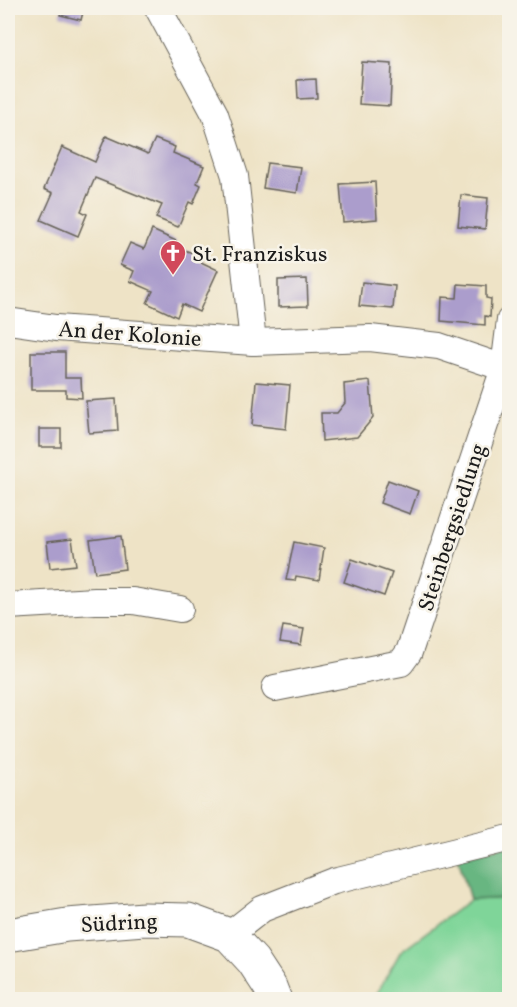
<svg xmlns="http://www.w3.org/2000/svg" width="517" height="1007" font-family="Vollkorn,serif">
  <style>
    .green { fill: #7fd599; stroke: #4e785a; stroke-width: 1.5 }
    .forest { fill: #67b681; stroke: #42694e; stroke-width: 1.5 }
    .building { fill: #ab9dcc }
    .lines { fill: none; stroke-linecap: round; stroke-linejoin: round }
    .minor-casing { stroke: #666258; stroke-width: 28 }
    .major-casing { stroke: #666258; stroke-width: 35 }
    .minor { stroke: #fff; stroke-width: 26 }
    .major { stroke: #fff; stroke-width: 33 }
    .labels { text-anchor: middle; stroke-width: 5; stroke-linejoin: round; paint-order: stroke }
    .poi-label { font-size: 22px; fill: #1c1c1c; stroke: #f7f3e8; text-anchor: start }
    .street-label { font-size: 22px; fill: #1c1c1c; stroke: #f7f3e8 }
  </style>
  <rect width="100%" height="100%" fill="#f7f3e8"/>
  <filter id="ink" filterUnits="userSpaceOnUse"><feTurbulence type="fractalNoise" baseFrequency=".0167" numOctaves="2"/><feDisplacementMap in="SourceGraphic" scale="12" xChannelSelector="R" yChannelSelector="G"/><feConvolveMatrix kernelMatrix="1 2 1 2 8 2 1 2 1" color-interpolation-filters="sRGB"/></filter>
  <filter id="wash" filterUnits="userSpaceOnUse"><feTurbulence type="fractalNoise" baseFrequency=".008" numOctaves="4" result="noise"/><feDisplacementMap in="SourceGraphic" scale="24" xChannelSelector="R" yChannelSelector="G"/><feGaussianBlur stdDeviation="1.35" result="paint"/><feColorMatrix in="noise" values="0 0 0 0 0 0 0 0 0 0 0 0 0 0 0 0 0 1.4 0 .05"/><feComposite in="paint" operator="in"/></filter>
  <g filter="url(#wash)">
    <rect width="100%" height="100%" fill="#eee3c6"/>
    <polygon class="green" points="509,898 509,999 373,1000 401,951 470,900"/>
    <polygon class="forest" points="509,845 509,898 470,900 458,857"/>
    <g id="blocks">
      <g class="building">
        <polygon points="62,8 84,8 81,20 60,15"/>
        <polygon points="362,62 392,64 390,106 359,104"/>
        <polygon points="316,79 317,98 298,99 297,80"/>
        <polygon points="106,136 148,154 155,139 175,147 173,153 204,166 197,183 201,185 193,204 189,202 178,227 156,218 162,205 95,178 81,211 87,214 78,236 41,220 53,193 44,189 62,147 95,162"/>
        <polygon points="267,163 301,167 297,193 263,188"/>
        <polygon points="375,182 377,219 343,222 340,184"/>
        <polygon points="461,195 488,198 485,229 458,226"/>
        <polygon points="152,230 176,241 174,246 203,257 201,262 218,270 199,312 182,304 177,317 147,303 153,291 130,281 134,271 120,265 130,243 144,249"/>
        <polygon points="307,279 308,306 278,307 278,280"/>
        <polygon points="362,282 395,286 393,309 359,306"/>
        <polygon points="458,284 486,286 486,298 491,299 490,317 485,316 485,325 441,321 442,297 457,298"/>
        <polygon points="31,352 65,352 65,378 81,378 82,398 66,397 66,390 31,390"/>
        <polygon points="370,381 373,418 357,437 322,441 321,413 337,413 345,403 344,384"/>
        <polygon points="256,382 290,385 286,429 252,425"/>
        <polygon points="116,399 118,431 89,433 86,401"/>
        <rect x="39" y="429" width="22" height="18"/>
        <polygon points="388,480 418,491 410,514 380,503"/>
        <polygon points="121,536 125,569 95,573 90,540"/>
        <polygon points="72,539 76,565 50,568 47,542"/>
        <polygon points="294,542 324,548 319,580 296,576 295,581 286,580"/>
        <polygon points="352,559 392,573 384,596 344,582"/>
        <polygon points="283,626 304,629 301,645 280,642"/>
      </g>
    </g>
  </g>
  <g filter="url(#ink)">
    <use href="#blocks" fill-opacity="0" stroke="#666258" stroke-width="1.5"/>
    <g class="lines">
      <g class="minor-casing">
        <g id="minor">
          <polyline points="158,8 215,114 235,176 253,342"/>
          <polyline points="8,321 56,328 253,342 370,338 439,346 510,370"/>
          <polyline points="8,606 95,601 133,601 180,609"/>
          <polyline points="275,688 401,663 409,652 504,368 510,320"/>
          <polyline points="229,935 262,909 334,881 510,838"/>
        </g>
      </g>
      <g class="major-casing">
        <polyline id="major" points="8,935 67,925 144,919 188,920 229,935 253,961 270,987 275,1000"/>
      </g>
      <use href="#minor" class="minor"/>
      <use href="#major" class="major"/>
    </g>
  </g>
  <defs>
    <g id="church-pin" transform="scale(1.35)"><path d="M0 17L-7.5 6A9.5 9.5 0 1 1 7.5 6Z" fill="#d1495b" stroke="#f7f3e8"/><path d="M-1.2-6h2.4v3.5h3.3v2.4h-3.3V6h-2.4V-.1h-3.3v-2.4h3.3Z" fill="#fff"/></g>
  </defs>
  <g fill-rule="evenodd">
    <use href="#church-pin" x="173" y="253"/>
  </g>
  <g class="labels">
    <g class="poi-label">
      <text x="192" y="261">St. Franziskus</text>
    </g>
    <g class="street-label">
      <text transform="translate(130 333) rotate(4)" y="8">An der Kolonie</text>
      <text transform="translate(451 527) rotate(-72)" y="8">Steinbergsiedlung</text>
      <text transform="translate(119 922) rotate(-3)" y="8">Südring</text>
    </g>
  </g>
  <rect width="517" height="1007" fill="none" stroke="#f7f3e8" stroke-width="30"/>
</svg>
